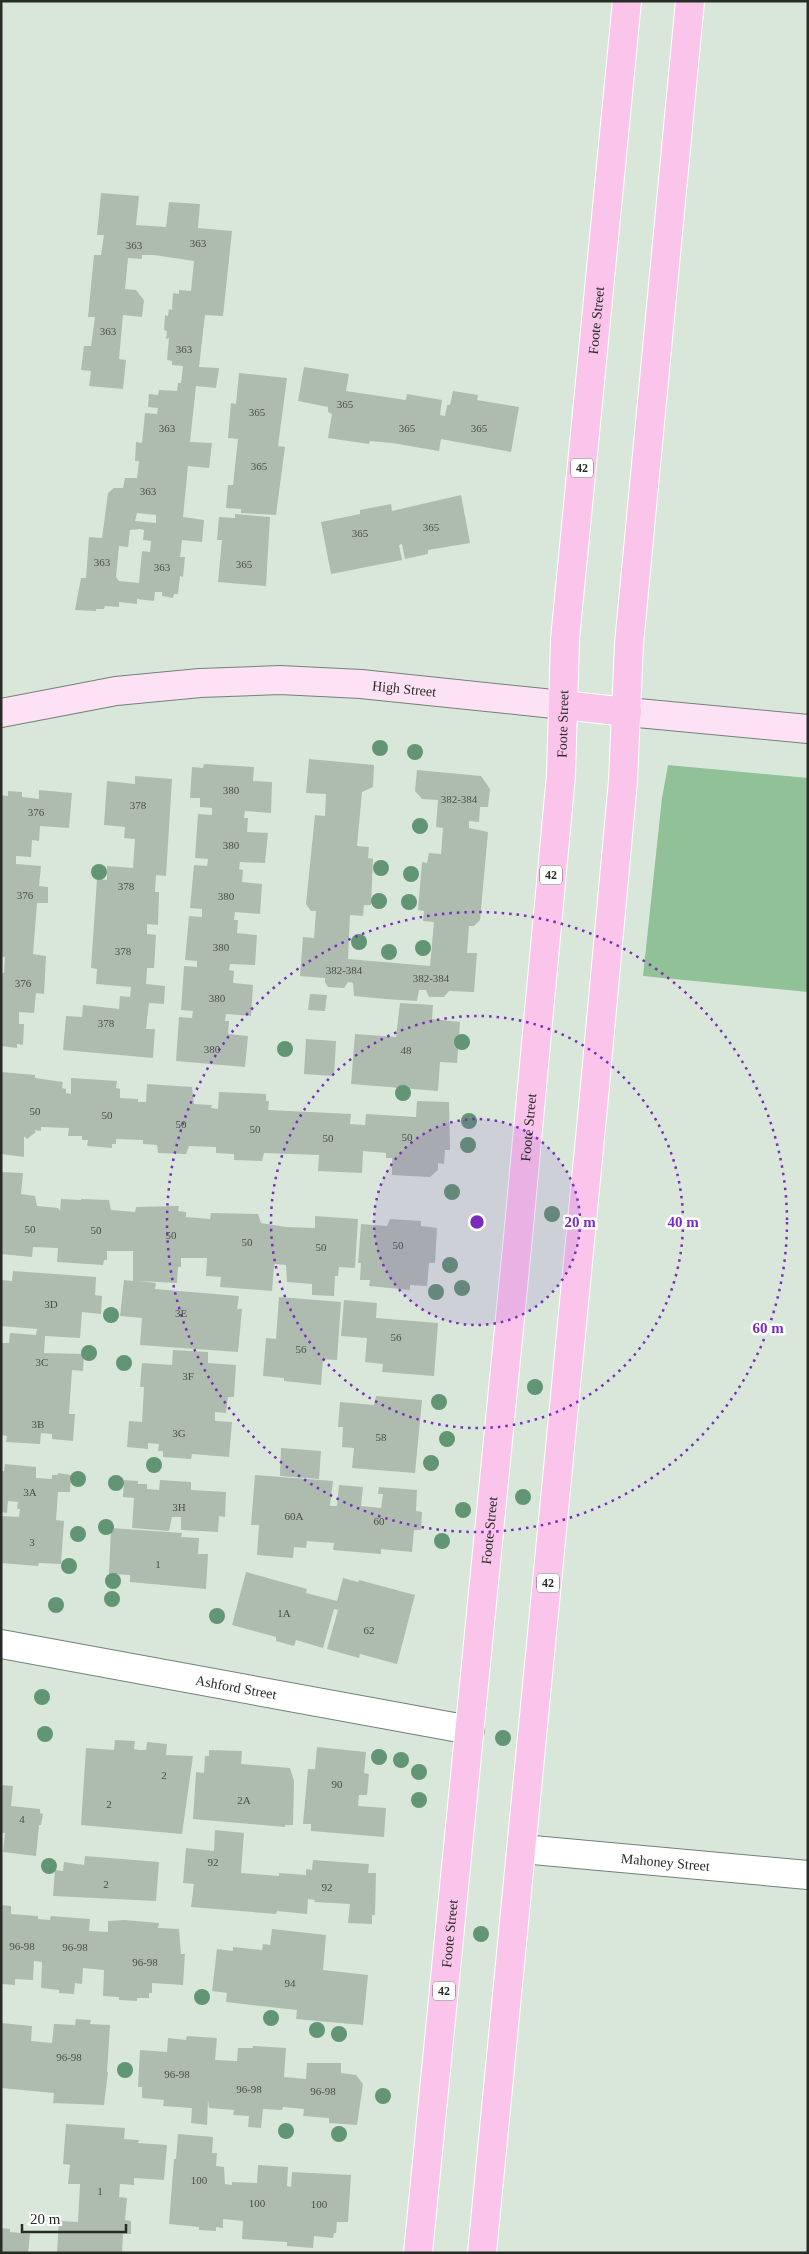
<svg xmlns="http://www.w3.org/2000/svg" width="809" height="2254" font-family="Georgia,serif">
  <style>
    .green { fill: #90c197 }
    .building { fill: #aebcb0; fill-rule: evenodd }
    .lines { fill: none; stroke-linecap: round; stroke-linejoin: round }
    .street-casing { stroke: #738075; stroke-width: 30 }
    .secondary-casing { stroke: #738075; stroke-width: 30 }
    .primary-casing { stroke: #fff; stroke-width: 30 }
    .street { stroke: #fff; stroke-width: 28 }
    .secondary { stroke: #fde1f5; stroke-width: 28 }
    .primary { stroke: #fac4eb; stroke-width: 28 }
    .tree { fill: #629573 }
    .ring { fill: none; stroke: #7b2cbf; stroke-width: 2.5; stroke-dasharray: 2.5 5 }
    .labels { text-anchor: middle; stroke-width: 5; stroke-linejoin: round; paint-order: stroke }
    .number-label { font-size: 11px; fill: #495049 }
    .shield { fill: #fff; stroke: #686b68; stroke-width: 1 }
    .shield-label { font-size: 12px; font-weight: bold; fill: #272c27 }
    .street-label { font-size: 14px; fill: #272c27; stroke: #fff }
    .centre { fill: #7b2cbf; stroke: #fff; stroke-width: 2.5 }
    .ring-label { font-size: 15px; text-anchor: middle; font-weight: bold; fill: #7b2cbf; stroke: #fff; stroke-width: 5; stroke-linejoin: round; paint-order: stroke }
  </style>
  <rect width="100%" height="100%" fill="#d9e7da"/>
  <polygon class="green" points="668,765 808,778 808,992 643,976 662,798"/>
  <g class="building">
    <path d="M101 193 139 196 136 225 166 227 169 202 200 204 198 228 232 231 223 316 205 315 199 367 219 368 216 388 196 386 190 442 212 443 209 468 188 466 183 517 204 520 202 542 182 540 180 557H185L183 577 180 576 178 594H174L173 598 162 596V592H155L154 601 137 599V604L119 602V607L105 606 104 609H96V611L75 610 81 578H86L89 537 102 538 108 493 114 488H123L125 478H137L139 461H135L136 442 142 443 145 413 157 414 158 408 148 407 149 394 158 395 159 390 177 391 178 383H181L183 366 172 365V361L167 360 169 338 166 339 167 331 164 330 165 315 168 316 169 309 172 310 173 293 179 294V290L191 291 194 261 154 255H142V259L128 258 125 289 136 290 144 300 142 317 123 315 119 359 126 360 123 389 89 386 91 371 81 370 84 346H91L95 317H88L94 255H101L104 235H97ZM137 513 156 515V523L135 521ZM140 529 144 530 143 540 151 541 150 552 142 551 139 583 119 581 116 577 119 546 128 547 130 530Z"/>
    <polygon points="304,367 349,374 346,391 406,400 407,394 442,400 440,415 445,416 447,405 450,405 453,391 478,395 477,400 519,407 511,452 441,439 439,451 392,443 370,441 369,444 328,438 332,414 328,412 328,407 298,401"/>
    <polygon points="239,373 287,378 278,446 285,447 276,515 241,513 241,509 226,508 228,485 233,485 238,439 228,438 231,403 236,404"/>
    <polygon points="461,495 470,543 428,550 428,554 405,559 402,544 399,545 402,560 331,574 321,522 360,514 360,510 391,504 392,511"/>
    <polygon points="235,514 270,517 266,586 218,582 222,540 217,540 219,517 235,518"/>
    <polygon points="309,759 374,765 373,787 362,792 357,846 369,847 368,858 373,859 371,905 364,905 363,916 350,915 348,959 430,966 434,922 423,921 424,911 418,910 422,862 427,863 429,853 441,854 443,828 436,827 438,800 422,799 415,791 417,770 481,776 490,789 488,807 480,807 479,822 469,821 469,828 488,832 480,920 474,926 469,926 467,953 477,953 474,992 449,991 444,997 429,997 426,990 419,990 417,1001 386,999 354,996 353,983 348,982 344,988 328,987 325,982 325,978 300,976 303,937 314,938 316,911 311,911 306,904 315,815 325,816 326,794 306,793"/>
    <polygon points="204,764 254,767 253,781 272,782 271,813 245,811 244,818 248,818 247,832 268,833 265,863 240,862 239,869 243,870 242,882 262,884 260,914 235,912 234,920 238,920 237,933 257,935 255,965 230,964 229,970 234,971 233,983 253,985 251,1016 226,1014 225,1021 229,1021 228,1034 248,1036 245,1067 176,1061 179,1017 192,1018 193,1011 181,1010 184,966 197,967 197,961 185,960 189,916 202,917 202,909 190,908 194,865 207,866 208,859 195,858 198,814 212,815 212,808 200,807 200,798 190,798 192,767 203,768"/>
    <polygon points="135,776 172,779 166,876 156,875 155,892 159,892 158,925 147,924 147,934 156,935 154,968 147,968 146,984 165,986 164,1004 149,1003 146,1029 155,1029 153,1058 63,1050 66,1016 82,1017 83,1005 119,1009 120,996 130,997 131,987 96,984 97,969 91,968 97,879 107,880 107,866 133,868 135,839 124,838 125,827 104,825 107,781 135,784"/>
    <polygon points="39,790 72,793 69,828 40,826 39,841 32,840 31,857 16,856 16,864 41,866 39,886 48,887 48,903 37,903 33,954 46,956 44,994 36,993 34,1013 19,1012 19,1024 24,1024 23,1045 17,1044 17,1048 1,1046 1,973 4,973 5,957 1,957 1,795 8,796 8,791 22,792 22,797 39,799"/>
    <polygon points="310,994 327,995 325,1011 308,1010"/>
    <polygon points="400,1003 433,1005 432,1019 460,1022 457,1063 440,1062 438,1091 351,1084 355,1034 396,1037"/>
    <polygon points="306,1039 336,1041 334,1076 304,1074"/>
    <polygon points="1,1072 35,1075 35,1078 63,1082 62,1088 66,1089 66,1093 71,1094 71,1078 117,1081 116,1088 120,1089 120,1098 138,1099 138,1102 146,1102 147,1084 192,1087 194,1104 212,1105 211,1108 218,1109 219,1092 266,1094 266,1101 269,1101 268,1110 351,1114 350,1124 365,1125 366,1114 416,1117 417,1101 449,1102 450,1150 445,1150 444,1164 438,1163 438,1170 430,1177 392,1175 392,1158 386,1158 386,1153 363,1151 362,1173 318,1171 319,1155 264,1153 262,1161 234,1160 234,1154 216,1153 216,1147 189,1146 186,1154 158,1153 157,1145 143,1144 143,1140 116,1139 116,1144 112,1144 112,1148 87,1146 88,1140 82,1140 82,1136 68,1136 69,1128 41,1127 41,1131 34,1130 36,1132 27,1139 24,1136 24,1157 1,1154"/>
    <polygon points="1,1172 23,1173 21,1194 35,1196 37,1206 58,1208 60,1211 61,1199 81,1200 81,1199 109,1200 111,1210 135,1212 136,1207 179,1206 178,1211 186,1212 186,1217 210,1219 211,1213 258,1214 261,1223 286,1227 315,1228 315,1216 358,1219 355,1268 339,1267 338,1276 335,1276 334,1296 312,1295 312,1284 287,1282 286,1265 275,1264 274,1266 272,1291 220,1287 221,1277 206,1276 207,1258 181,1258 181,1267 178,1267 177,1283 139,1281 156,1283 155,1289 239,1296 237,1309 242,1309 238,1352 140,1345 142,1318 120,1316 124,1280 133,1281 133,1251 107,1251 107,1260 104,1260 103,1265 57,1262 58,1248 33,1247 32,1257 1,1254"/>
    <polygon points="390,1219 421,1221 421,1226 437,1228 435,1263 429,1263 427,1286 410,1285 410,1290 369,1286 370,1280 360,1280 361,1263 358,1263 361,1224 387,1226"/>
    <polygon points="13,1271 96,1277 95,1295 102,1296 101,1314 82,1312 80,1338 45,1336 44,1353 84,1354 83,1371 72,1370 69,1414 75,1414 73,1441 52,1439 52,1434 41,1433 40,1444 6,1442 7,1436 1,1435 1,1343 9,1343 10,1333 36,1335 37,1329 1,1326 1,1280 12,1281"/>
    <polygon points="279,1297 341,1302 337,1360 323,1359 321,1385 284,1381 284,1378 263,1376 266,1338 276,1339"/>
    <polygon points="344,1300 377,1303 376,1318 438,1323 434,1376 382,1372 383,1364 365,1362 367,1338 341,1336"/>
    <polygon points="173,1350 208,1352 208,1363 236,1365 234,1397 228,1397 226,1413 215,1412 215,1421 232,1422 229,1457 192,1454 191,1459 163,1457 163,1451 158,1451 159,1444 148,1443 148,1449 127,1447 129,1421 142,1422 144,1387 140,1387 142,1363 172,1365"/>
    <polygon points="376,1396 422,1400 415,1473 352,1468 354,1448 342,1447 343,1427 338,1427 340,1402 374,1405"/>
    <polygon points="281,1448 321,1451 319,1479 280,1476"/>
    <polygon points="5,1464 36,1467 36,1478 52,1479 52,1475 58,1475 58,1473 71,1475 70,1492 58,1492 56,1520 64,1521 61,1564 39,1563 38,1566 1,1563 1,1516 19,1517 20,1509 17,1509 18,1502 8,1501 7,1513 1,1512 1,1471 4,1471"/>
    <polygon points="255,1475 333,1481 330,1506 337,1506 339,1485 363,1487 361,1506 381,1508 383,1494 378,1494 379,1487 417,1490 416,1511 422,1512 421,1530 414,1530 412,1552 381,1549 381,1554 333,1550 334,1543 307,1541 306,1548 294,1547 293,1558 257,1555 259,1525 251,1525"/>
    <polygon points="124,1480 138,1481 138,1484 147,1484 147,1489 159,1490 160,1480 191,1482 191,1490 226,1492 225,1517 219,1516 218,1532 181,1530 181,1517 172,1517 169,1531 132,1528 134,1498 123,1497"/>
    <polygon points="111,1528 182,1533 181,1537 199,1538 198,1554 208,1554 206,1589 130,1582 130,1575 109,1574"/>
    <polygon points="246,1572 307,1589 306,1593 337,1601 343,1578 358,1582 359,1580 415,1595 397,1664 360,1654 359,1658 327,1649 338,1610 334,1609 323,1648 296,1640 294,1646 276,1641 276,1637 232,1625"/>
    <polygon points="115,1740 135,1741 134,1749 139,1750 146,1750 147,1742 167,1744 166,1755 193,1756 182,1834 81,1825 86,1748 114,1750"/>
    <polygon points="317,1747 366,1752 364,1773 369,1774 367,1795 359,1795 358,1806 386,1808 384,1837 311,1831 311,1824 303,1824 308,1769 315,1769"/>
    <polygon points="209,1750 242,1751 241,1764 290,1768 294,1781 293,1825 285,1825 285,1827 193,1819 196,1772 204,1773 205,1756 209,1756"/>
    <polygon points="1,1785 13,1786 11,1806 40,1809 40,1813 43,1814 41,1825 39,1825 36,1856 3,1852 5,1833 1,1833"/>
    <polygon points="215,1830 244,1833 241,1873 279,1876 279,1873 306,1875 306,1869 312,1870 313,1860 369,1864 368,1873 376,1873 375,1915 372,1915 372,1924 348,1923 350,1904 314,1902 315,1900 308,1899 307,1914 277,1911 276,1914 191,1907 194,1884 183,1883 186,1848 214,1851"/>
    <polygon points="85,1856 159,1862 156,1901 53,1896 55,1870 63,1871 64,1862 84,1865"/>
    <polygon points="1,1905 11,1906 11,1914 38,1916 38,1919 50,1920 51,1916 90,1919 89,1931 108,1932 108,1921 124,1920 159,1923 158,1928 179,1929 181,1954 185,1954 183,1985 152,1983 152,1993 149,1993 149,1998 137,1998 137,2001 119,2000 119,1997 103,1996 104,1970 83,1968 82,1984 75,1983 74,1994 59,1993 59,1990 41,1988 42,1962 34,1961 33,1980 15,1979 15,1985 1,1984"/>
    <polygon points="272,1929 326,1935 323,1970 368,1975 363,2025 296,2019 297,2010 226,2002 227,1993 212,1991 217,1949 233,1951 233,1947 262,1950 263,1944 270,1945"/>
    <polygon points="76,2019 91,2020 90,2024 110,2025 107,2072 108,2072 104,2105 53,2103 54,2093 1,2088 1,2023 32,2026 31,2041 52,2043 54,2024 75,2025"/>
    <polygon points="187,2036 217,2038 215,2060 237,2061 238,2048 253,2048 253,2046 286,2048 284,2077 306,2079 307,2063 341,2063 341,2073 356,2075 363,2084 357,2125 329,2123 329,2118 303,2116 304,2109 283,2107 282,2110 263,2109 261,2128 248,2127 249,2116 233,2115 234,2110 209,2108 208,2100 207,2125 191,2123 192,2108 163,2106 164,2100 142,2098 142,2087 138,2087 140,2050 167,2052 168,2038 186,2040"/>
    <polygon points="66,2124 125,2128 124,2139 139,2140 138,2143 167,2145 164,2180 134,2178 134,2185 120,2184 119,2197 127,2198 125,2220 131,2221 131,2234 123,2234 122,2253 57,2253 59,2221 78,2222 80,2184 68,2184 70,2165 63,2164"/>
    <polygon points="178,2134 213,2137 212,2153 217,2153 216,2166 224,2167 225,2184 232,2185 232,2182 257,2183 258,2165 288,2167 287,2186 291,2187 292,2172 351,2175 348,2222 337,2222 336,2233 334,2233 333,2238 314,2236 313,2248 287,2246 287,2242 242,2239 243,2221 223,2219 223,2228 216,2227 216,2231 199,2230 199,2227 169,2224 174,2159 176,2159"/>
    <polygon points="1,2228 10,2229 10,2232 30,2234 28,2253 1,2253"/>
  </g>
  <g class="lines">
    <g class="street-casing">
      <g id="street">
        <path id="s1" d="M1 1644 470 1730"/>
        <path id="s2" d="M522 1849 808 1875"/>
      </g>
    </g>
    <g class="secondary-casing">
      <g id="secondary">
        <polyline points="627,712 808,729"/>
        <path id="s3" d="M1 713 116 691 200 683 280 680 361 684 563 705"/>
      </g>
    </g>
    <g class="primary-casing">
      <g id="primary">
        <polyline points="563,705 627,712"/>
        <path id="s4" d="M418 2253 518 1237 561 775 565 639 627 1"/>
        <polyline points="482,2253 593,1107 623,781 629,644 690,1"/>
      </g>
    </g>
    <use href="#street" class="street"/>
    <use href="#secondary" class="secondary"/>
    <use href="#primary" class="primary"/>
  </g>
  <g class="tree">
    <circle cx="380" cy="748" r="8"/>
    <circle cx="415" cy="752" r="8"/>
    <circle cx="420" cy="826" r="8"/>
    <circle cx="381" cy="868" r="8"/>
    <circle cx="99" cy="872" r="8"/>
    <circle cx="411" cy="874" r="8"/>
    <circle cx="379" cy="901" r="8"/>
    <circle cx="409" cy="902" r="8"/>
    <circle cx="359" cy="942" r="8"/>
    <circle cx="423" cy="948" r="8"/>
    <circle cx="389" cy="952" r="8"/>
    <circle cx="462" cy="1042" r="8"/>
    <circle cx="285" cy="1049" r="8"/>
    <circle cx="403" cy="1093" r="8"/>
    <circle cx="469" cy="1121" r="8"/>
    <circle cx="468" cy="1145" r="8"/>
    <circle cx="452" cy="1192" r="8"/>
    <circle cx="552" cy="1214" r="8"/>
    <circle cx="450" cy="1265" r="8"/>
    <circle cx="462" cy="1288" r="8"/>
    <circle cx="436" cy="1292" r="8"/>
    <circle cx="111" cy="1315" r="8"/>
    <circle cx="89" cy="1353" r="8"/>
    <circle cx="124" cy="1363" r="8"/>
    <circle cx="535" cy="1387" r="8"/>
    <circle cx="439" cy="1402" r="8"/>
    <circle cx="447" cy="1439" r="8"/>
    <circle cx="431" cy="1463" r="8"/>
    <circle cx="154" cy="1465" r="8"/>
    <circle cx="78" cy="1479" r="8"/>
    <circle cx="116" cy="1483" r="8"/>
    <circle cx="523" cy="1497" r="8"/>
    <circle cx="463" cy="1510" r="8"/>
    <circle cx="106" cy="1527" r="8"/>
    <circle cx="78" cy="1534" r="8"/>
    <circle cx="442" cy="1541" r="8"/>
    <circle cx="69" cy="1566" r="8"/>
    <circle cx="113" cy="1581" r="8"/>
    <circle cx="112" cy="1599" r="8"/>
    <circle cx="56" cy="1605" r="8"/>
    <circle cx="217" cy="1616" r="8"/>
    <circle cx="42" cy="1697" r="8"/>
    <circle cx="45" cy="1734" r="8"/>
    <circle cx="503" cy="1738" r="8"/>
    <circle cx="379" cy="1757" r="8"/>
    <circle cx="401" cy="1760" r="8"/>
    <circle cx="419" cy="1772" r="8"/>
    <circle cx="419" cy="1800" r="8"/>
    <circle cx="49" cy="1866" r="8"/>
    <circle cx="481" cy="1934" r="8"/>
    <circle cx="202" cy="1997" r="8"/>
    <circle cx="271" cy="2018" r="8"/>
    <circle cx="317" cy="2030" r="8"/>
    <circle cx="339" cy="2034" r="8"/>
    <circle cx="125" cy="2070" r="8"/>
    <circle cx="383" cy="2096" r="8"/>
    <circle cx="286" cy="2131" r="8"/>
    <circle cx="339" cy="2134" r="8"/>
  </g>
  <circle cx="477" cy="1222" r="103" fill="#7b2cbf" fill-opacity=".12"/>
  <g class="ring">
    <circle cx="477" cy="1222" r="103"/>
    <circle cx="477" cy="1222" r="206"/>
    <circle cx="477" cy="1222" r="310"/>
  </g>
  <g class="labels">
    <g class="number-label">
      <text x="198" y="247">363</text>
      <text x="134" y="249">363</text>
      <text x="108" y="335">363</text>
      <text x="184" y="353">363</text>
      <text x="345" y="408">365</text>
      <text x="257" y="416">365</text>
      <text x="167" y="432">363</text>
      <text x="407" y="432">365</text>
      <text x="479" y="432">365</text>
      <text x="259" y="470">365</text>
      <text x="148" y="495">363</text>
      <text x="431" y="531">365</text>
      <text x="360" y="537">365</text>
      <text x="102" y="566">363</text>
      <text x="244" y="568">365</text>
      <text x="162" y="571">363</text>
      <text x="231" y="794">380</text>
      <text x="459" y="803">382-384</text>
      <text x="138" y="809">378</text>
      <text x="36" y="816">376</text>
      <text x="231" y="849">380</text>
      <text x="126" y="890">378</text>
      <text x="25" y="899">376</text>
      <text x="226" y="900">380</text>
      <text x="221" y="951">380</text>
      <text x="123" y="955">378</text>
      <text x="344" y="974">382-384</text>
      <text x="431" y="982">382-384</text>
      <text x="23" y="987">376</text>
      <text x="217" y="1002">380</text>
      <text x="106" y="1027">378</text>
      <text x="212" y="1053">380</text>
      <text x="406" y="1054">48</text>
      <text x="35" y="1115">50</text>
      <text x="107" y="1119">50</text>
      <text x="181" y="1128">50</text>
      <text x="255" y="1133">50</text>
      <text x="407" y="1141">50</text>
      <text x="328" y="1142">50</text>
      <text x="30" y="1233">50</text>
      <text x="96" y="1234">50</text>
      <text x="171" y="1239">50</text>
      <text x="247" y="1246">50</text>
      <text x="398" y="1249">50</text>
      <text x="321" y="1251">50</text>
      <text x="51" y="1308">3D</text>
      <text x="181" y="1317">3E</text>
      <text x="396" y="1341">56</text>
      <text x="301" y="1353">56</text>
      <text x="42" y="1366">3C</text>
      <text x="188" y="1380">3F</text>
      <text x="38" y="1428">3B</text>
      <text x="179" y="1437">3G</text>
      <text x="381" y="1441">58</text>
      <text x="30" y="1496">3A</text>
      <text x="179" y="1511">3H</text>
      <text x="294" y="1520">60A</text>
      <text x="379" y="1525">60</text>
      <text x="32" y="1546">3</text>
      <text x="158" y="1568">1</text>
      <text x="284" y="1617">1A</text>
      <text x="369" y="1634">62</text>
      <text x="164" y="1779">2</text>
      <text x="337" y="1788">90</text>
      <text x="244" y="1804">2A</text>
      <text x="109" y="1808">2</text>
      <text x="22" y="1823">4</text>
      <text x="213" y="1866">92</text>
      <text x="106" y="1888">2</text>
      <text x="327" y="1891">92</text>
      <text x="22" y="1950">96-98</text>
      <text x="75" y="1951">96-98</text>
      <text x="145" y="1966">96-98</text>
      <text x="290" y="1987">94</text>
      <text x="69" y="2061">96-98</text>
      <text x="177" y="2078">96-98</text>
      <text x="249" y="2093">96-98</text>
      <text x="323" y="2095">96-98</text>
      <text x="199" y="2184">100</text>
      <text x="100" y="2195">1</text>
      <text x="257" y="2207">100</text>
      <text x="319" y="2208">100</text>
    </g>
    <g class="shield">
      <rect x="571" y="458.5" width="22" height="19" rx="4"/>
      <rect x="540" y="865.5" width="22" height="19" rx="4"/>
      <rect x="537" y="1573.5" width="22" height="19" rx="4"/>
      <rect x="433" y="1981.5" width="22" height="19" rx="4"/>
    </g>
    <g class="shield-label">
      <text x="582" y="472">42</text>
      <text x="551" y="879">42</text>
      <text x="548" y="1587">42</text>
      <text x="444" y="1995">42</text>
    </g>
    <g class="street-label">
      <text dy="5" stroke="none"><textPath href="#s4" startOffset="1941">Foote Street</textPath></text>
      <text dy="5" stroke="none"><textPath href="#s3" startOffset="406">High Street</textPath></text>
      <text dy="5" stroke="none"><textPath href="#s4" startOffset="1536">Foote Street</textPath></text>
      <text dy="5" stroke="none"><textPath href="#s4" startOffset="1131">Foote Street</textPath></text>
      <text dy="5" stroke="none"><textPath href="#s4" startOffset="726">Foote Street</textPath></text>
      <text dy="5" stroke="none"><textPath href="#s1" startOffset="239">Ashford Street</textPath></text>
      <text dy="5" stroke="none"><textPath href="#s2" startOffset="144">Mahoney Street</textPath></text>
      <text dy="5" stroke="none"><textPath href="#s4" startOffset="321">Foote Street</textPath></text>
    </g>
  </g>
  <circle cx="477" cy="1222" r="8" class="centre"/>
  <g class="ring-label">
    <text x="580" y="1227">20 m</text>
    <text x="683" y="1227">40 m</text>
    <text x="768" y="1333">60 m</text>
  </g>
  <rect width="809" height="2254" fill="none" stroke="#272c27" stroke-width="5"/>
  <path d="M22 2224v8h104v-8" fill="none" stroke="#272c27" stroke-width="2.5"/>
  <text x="30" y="2224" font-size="15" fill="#272c27" stroke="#ffffff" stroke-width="4" paint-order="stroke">20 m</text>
</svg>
